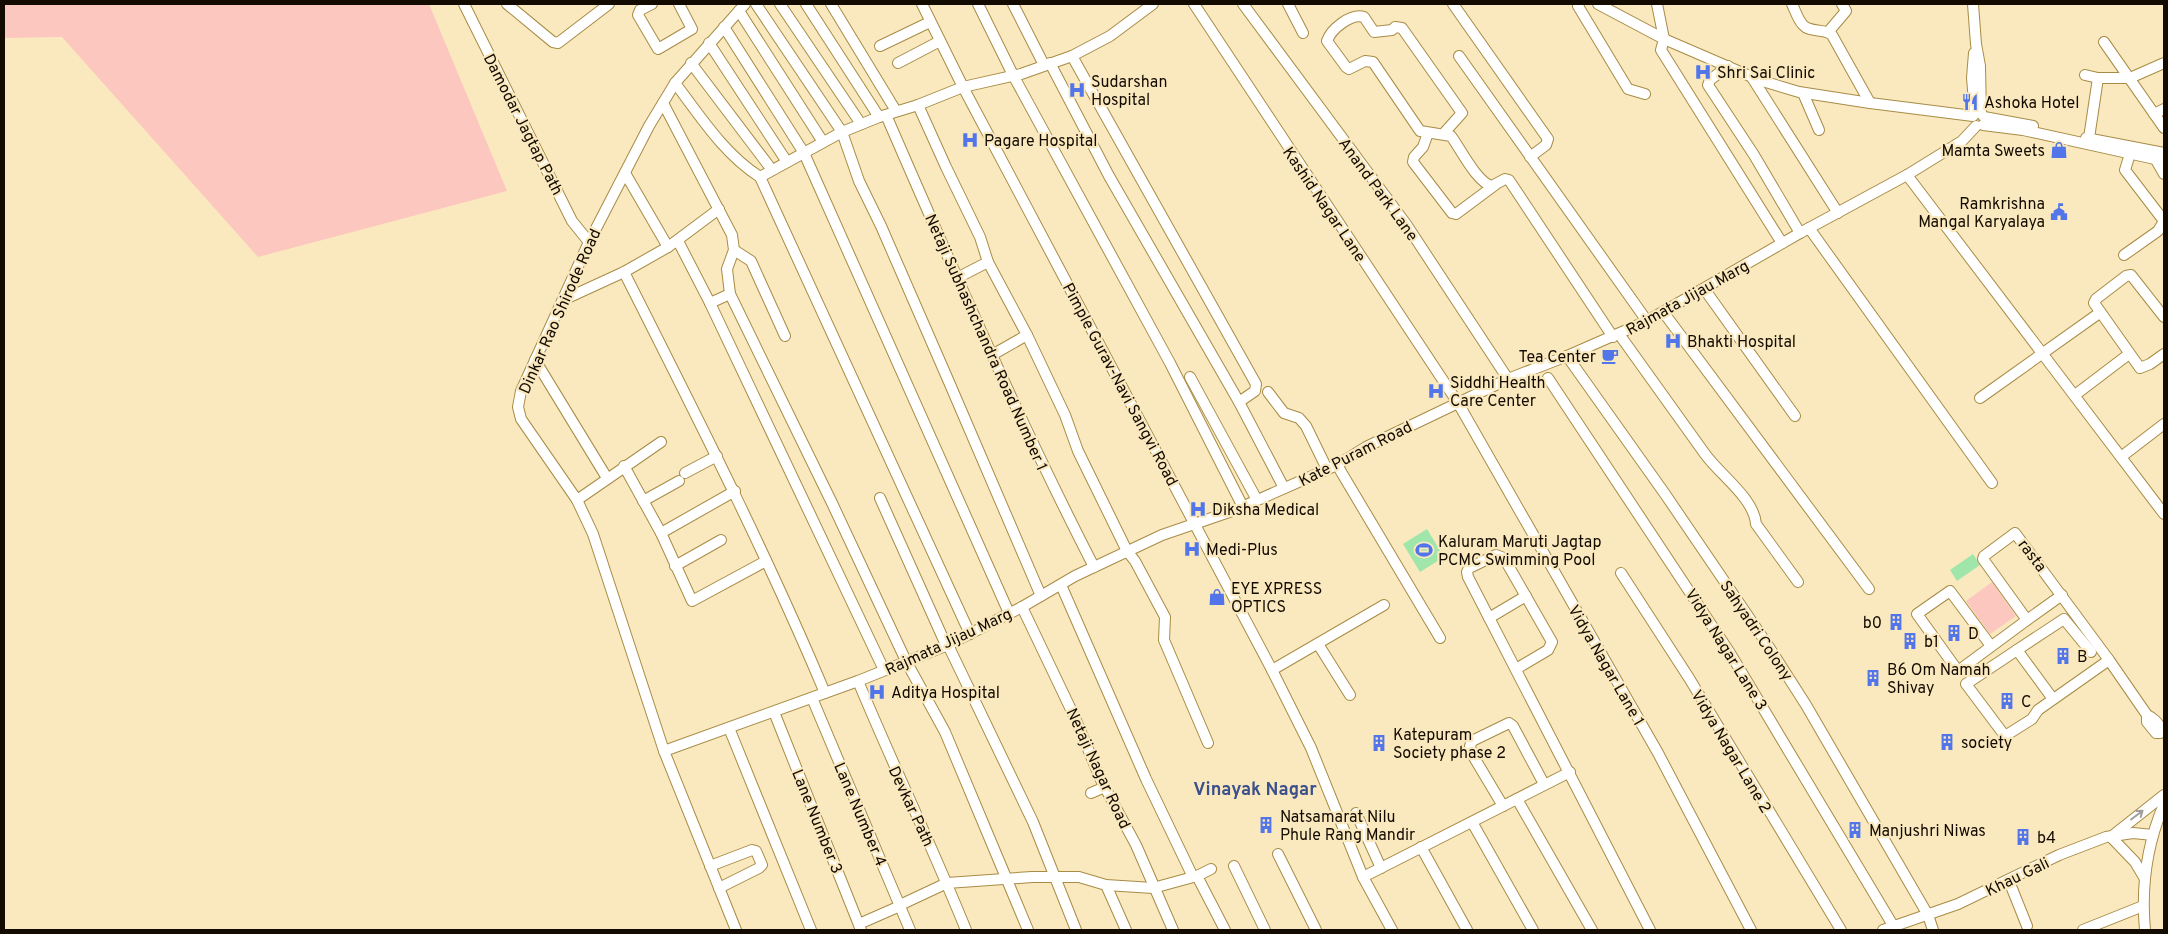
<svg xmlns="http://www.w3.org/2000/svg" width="2168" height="934" font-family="Overpass,sans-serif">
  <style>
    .green { fill: #fcc7bf }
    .water { fill: #a0e6aa }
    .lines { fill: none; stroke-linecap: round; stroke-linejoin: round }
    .minor-casing { stroke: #a88c45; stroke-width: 12 }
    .minor { stroke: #fff; stroke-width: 10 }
    .oneway { stroke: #a19d99 }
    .labels { text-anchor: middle; stroke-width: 4.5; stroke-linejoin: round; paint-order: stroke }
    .poi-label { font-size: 16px; fill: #130b00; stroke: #fae9bf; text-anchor: start }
    .street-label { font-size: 16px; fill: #130b00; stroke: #fae9bf }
    .neighbourhood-label { font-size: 18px; font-weight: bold; fill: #3c508b; stroke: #fae9bf }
  </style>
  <rect width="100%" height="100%" fill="#fae9bf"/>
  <g class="green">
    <polygon points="4,4 429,4 507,191 258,257 62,37 4,38"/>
    <polygon points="1992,582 2016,616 1990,634 1966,601"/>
  </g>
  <g class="water">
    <polygon points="1427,529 1444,557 1420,572 1403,544"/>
    <polygon points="1973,554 1980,565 1957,581 1950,570"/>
  </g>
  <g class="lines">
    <g class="minor-casing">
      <g id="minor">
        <polyline points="464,4 572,221 589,242"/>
        <polyline points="507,4 553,42 558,43 609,4"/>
        <polyline points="652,4 640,10 638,15 658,49 692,29 679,4"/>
        <polyline points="756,4 842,132 859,181 881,226 949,382 1041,596"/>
        <polyline points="780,4 861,124"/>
        <polyline points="806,4 879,117"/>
        <polyline points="831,4 896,111"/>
        <polyline points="922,4 963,87 1272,670 1311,748 1363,877 1392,930"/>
        <polyline points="978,4 1013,75 1170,363 1243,507"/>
        <polyline points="1013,4 1044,65"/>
        <polyline points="1194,4 1458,403 1658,753 1751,930"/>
        <polyline points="1243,4 1406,224 1508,379"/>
        <polyline points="1288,4 1303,33"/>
        <polyline points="1453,4 1548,139 1546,145 1530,157"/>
        <polyline points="1579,4 1578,6 1628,89 1645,94"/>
        <polyline points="1598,4 1664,39 1759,80 1799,92 1870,103 1973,116"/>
        <polyline points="1657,4 1664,39 1661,50 1782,243"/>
        <path d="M1792 4C1795 10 1798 20 1803 25 1810 33 1824 28 1832 35L1870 103"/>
        <polyline points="1973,4 1976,44 1980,66 1981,114"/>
        <polyline points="739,11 823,142"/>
        <polyline points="724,27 804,153 1009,613"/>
        <polyline points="1829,31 1846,11 1842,4"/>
        <polyline points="2104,42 2164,128"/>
        <polyline points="709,43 787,162"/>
        <polyline points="880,46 930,22"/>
        <polyline points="1974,53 1972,78 1975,113"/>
        <polyline points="1072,56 1256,384 1255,391 1239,402 1284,488"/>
        <polyline points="1459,56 1647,321"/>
        <polyline points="691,63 772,170"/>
        <polyline points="898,63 940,41"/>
        <polyline points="1050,63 1109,176 1239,402"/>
        <polyline points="1728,66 1710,80 1708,85 1754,155 1800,233"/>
        <polyline points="2085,75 2098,78 2130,78 2164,63"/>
        <polyline points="1751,76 1838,213"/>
        <path d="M675 83C700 116 724 154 760 177L970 634"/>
        <polyline points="1803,93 1819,130"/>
        <polyline points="663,103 732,235 734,250 727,269 730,294 832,503 906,661 945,732 1028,930"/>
        <polyline points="918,105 946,167 980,237 988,262 1027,335 1065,415 1078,451 1127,551 1135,561 1165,617 1164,640 1208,743"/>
        <polyline points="2154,114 2164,109"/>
        <path d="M886 115C952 267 1018 419 1094 567"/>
        <polyline points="1984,117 2033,126"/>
        <polyline points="1983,125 2023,130 2164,161"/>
        <polyline points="1428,133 1423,147 1414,157 1413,162 1452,213 1456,214 1460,211 1495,185"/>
        <path d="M1444 133 1462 113 1402 28 1395 27 1392 30 1374 32 1364 17C1351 13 1331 29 1327 41L1346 67 1349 69 1365 61 1373 62 1420 131 1451 136C1460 148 1477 183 1492 186L1505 179 1509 180 1613 337"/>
        <polyline points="2086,138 2164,153"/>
        <polyline points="2089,138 2098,78"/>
        <polyline points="2156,160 2164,174"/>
        <polyline points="625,173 668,247"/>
        <polyline points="1907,175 2164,514"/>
        <polyline points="760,177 842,132 879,117 918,105 963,87 1021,74 1072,56 1110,36 1153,4"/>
        <polyline points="1809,228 1992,483"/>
        <polyline points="678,241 710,303 884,670"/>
        <polyline points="734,250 751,261 785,336"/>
        <polyline points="2124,255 2158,231 2164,221 2125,170 2130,154"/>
        <path d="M624 272C694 411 765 550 825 693"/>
        <polyline points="957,278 988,262"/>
        <polyline points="1705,290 1795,416"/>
        <polyline points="563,300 624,272 668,247 719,209"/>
        <polyline points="710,303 730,294"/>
        <polyline points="1664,313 1869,589"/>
        <polyline points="2164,317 2131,275 2126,276 2096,299 2094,303 2140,368 2150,364 2164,354"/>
        <path d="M1619 334C1648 374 1676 414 1705 454 1720 475 1754 498 1756 524L1798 582"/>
        <polyline points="992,355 1027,335"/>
        <polyline points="1567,356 1665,494 1767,644 1806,705 1928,915 1933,930"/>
        <polyline points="535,360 607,478"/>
        <polyline points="1190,377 1257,500"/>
        <polyline points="1548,378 1730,653 1894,927"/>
        <polyline points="1268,392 1284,413 1299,418 1306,426 1327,469"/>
        <polyline points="2075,395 2129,354"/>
        <polyline points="1980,398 2098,314"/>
        <polyline points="2121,457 2164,424"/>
        <polyline points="1337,465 1440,638"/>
        <polyline points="624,466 661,533 692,601 766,561"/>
        <polyline points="685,473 717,456"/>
        <polyline points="880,498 946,645"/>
        <polyline points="577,500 661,442"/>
        <polyline points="643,501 679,481"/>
        <polyline points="661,533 735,491"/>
        <polyline points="675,566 721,540"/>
        <polyline points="1621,573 1689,678 1841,930"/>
        <polyline points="1061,585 1146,779 1192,875"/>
        <polyline points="1022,607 1075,718 1101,780 1136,845 1173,930"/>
        <polyline points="1489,618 1526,596"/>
        <polyline points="2027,620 2062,595"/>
        <polyline points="1318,644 1350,695"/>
        <polyline points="948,645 1033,822 1076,930"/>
        <polyline points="1991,646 1950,591 1917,614 1958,671 2027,620 1983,559 1984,556 2015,533 2109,660"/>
        <polyline points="2017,650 2064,619 2091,652"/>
        <polyline points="1516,669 1548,650 1552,642 1504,558 1496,555 1469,568 1467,572 1468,577 1650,930"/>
        <polyline points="1272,670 1384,605"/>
        <path d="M858 681C893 765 932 846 966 930"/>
        <polyline points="812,698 910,930"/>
        <polyline points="2053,699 2017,650 1966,684 2005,736 2032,719 2038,710 2109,660 2147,715"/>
        <polyline points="774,712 861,930"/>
        <path d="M2147 715C2154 718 2157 722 2161 728L2160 733H2156L2147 722Z"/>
        <polyline points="729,728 811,930"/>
        <polyline points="664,751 858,681 948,645 1022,607 1075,576 1162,535 1235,510 1337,465 1366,447 1508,379 1567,356 1647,321 1800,233 1907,175 1962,141 1976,126"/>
        <polyline points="1091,793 1105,787"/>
        <polyline points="1517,799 1592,930"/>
        <polyline points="1503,806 1472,754 1470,746 1472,741 1509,723 1513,726 1544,784"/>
        <polyline points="1356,813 1381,868"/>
        <polyline points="1472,822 1533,930"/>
        <polyline points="1421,847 1467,930"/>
        <polyline points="1278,854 1316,930"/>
        <polyline points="710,866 752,850 756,851 762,865 759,868 719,888"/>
        <polyline points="1234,866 1265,930"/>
        <polyline points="1197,876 1225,930"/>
        <polyline points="1363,877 1570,772"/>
        <polyline points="2145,879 2135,862 2111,837 2164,795"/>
        <polyline points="2009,881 2027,926"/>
        <polyline points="1106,885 1126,930"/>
        <polyline points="900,905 947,883 1032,877 1079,877 1106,885 1153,888 1197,876 1211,869"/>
        <polyline points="859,924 900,906"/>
        <polyline points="736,930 664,751 593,534 577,500 521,419 518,407 521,391 589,242 649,126 675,83 745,4"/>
        <polyline points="1883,930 1958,904 2059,855 2106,837 2133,833 2153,835"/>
        <polyline points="2083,930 2143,906"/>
        <path d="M2145 930C2141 887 2147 844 2164 804"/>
      </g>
    </g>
    <use href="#minor" class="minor"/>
  </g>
  <defs><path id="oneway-shaft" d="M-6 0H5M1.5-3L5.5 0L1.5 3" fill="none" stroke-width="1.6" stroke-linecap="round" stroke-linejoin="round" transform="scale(1.25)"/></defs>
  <use class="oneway" href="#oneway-shaft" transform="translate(2137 815) rotate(-37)"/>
  <defs>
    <g id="hospital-bare" transform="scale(1.35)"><path d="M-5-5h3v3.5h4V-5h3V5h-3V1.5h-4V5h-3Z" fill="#5275e9" stroke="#fae9bf" stroke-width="2.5" paint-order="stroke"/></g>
    <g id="restaurant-bare" transform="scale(1.35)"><path d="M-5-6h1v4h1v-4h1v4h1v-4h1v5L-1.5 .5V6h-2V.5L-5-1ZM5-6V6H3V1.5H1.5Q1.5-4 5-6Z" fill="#5275e9" stroke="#fae9bf" stroke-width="2.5" paint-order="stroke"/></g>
    <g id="shop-bare" transform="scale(1.35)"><path d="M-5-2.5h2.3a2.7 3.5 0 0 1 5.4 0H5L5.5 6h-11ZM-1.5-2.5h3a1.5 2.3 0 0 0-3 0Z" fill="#5275e9" stroke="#fae9bf" stroke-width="2.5" paint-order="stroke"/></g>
    <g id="civic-bare" transform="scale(1.35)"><path d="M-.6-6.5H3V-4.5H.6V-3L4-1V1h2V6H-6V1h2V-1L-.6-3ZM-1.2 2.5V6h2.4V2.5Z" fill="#5275e9" stroke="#fae9bf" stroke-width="2.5" paint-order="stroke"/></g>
    <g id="cafe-bare" transform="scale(1.35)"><path d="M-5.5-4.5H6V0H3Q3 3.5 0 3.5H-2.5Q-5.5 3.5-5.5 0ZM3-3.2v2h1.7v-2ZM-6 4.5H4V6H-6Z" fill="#5275e9" stroke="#fae9bf" stroke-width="2.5" paint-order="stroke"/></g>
    <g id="stadium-bare" transform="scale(1.35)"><path d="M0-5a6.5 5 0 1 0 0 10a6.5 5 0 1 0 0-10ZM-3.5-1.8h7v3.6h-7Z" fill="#5275e9" stroke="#fae9bf" stroke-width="2.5" paint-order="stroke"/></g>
    <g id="building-bare" transform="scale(1.35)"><path d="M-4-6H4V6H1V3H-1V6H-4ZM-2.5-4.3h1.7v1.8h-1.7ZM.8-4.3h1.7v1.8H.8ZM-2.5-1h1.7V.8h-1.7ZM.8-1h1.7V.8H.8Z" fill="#5275e9" stroke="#fae9bf" stroke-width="2.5" paint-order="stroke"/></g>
  </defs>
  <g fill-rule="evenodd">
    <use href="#hospital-bare" x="1703" y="72"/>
    <use href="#hospital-bare" x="1077" y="90"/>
    <use href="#restaurant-bare" x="1970" y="102"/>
    <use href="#hospital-bare" x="970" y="140"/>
    <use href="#shop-bare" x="2059" y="150"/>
    <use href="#civic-bare" x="2059" y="212"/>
    <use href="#hospital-bare" x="1673" y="341"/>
    <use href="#cafe-bare" x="1610" y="356"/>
    <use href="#hospital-bare" x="1436" y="391"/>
    <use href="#hospital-bare" x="1198" y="509"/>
    <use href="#hospital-bare" x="1192" y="549"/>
    <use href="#stadium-bare" x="1424" y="550"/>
    <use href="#shop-bare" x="1217" y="597"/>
    <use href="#building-bare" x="1896" y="622"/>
    <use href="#building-bare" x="1954" y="633"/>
    <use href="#building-bare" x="1910" y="641"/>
    <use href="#building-bare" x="2063" y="656"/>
    <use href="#building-bare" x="1873" y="678"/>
    <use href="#hospital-bare" x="877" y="692"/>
    <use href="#building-bare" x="2007" y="701"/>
    <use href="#building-bare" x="1947" y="742"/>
    <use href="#building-bare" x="1379" y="743"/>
    <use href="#building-bare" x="1266" y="825"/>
    <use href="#building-bare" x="1855" y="830"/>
    <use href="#building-bare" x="2023" y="837"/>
  </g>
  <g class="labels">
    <g class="poi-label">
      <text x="1717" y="78">Shri Sai Clinic</text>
      <text x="1091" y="87">Sudarshan<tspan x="1091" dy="18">Hospital</tspan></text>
      <text x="1984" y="108">Ashoka Hotel</text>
      <text x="984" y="146">Pagare Hospital</text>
      <text x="2045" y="156" text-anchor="end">Mamta Sweets</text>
      <text x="2045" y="209" text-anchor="end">Ramkrishna<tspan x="2045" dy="18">Mangal Karyalaya</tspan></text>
      <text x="1687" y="347">Bhakti Hospital</text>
      <text x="1596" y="362" text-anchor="end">Tea Center</text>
      <text x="1450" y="388">Siddhi Health<tspan x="1450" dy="18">Care Center</tspan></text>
      <text x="1212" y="515">Diksha Medical</text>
      <text x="1438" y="547">Kaluram Maruti Jagtap<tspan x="1438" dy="18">PCMC Swimming Pool</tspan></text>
      <text x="1206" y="555">Medi-Plus</text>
      <text x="1231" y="594">EYE XPRESS<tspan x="1231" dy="18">OPTICS</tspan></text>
      <text x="1882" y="628" text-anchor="end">b0</text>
      <text x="1968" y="639">D</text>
      <text x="1924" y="647">b1</text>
      <text x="2077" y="662">B</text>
      <text x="1887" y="675">B6 Om Namah<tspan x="1887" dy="18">Shivay</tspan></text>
      <text x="891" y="698">Aditya Hospital</text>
      <text x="2021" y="707">C</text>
      <text x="1393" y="740">Katepuram<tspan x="1393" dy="18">Society phase 2</tspan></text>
      <text x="1961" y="748">society</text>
      <text x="1280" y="822">Natsamarat Nilu<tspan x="1280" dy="18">Phule Rang Mandir</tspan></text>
      <text x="1869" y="836">Manjushri Niwas</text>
      <text x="2037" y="843">b4</text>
    </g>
    <g class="street-label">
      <text transform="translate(524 124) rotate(63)" y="6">Damodar Jagtap Path</text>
      <text transform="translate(1379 189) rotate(54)" y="6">Anand Park Lane</text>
      <text transform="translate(1325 204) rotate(56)" y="6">Kashid Nagar Lane</text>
      <text transform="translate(1687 297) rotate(-29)" y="6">Rajmata Jijau Marg</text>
      <text transform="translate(559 311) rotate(-66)" y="6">Dinkar Rao Shirode Road</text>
      <text transform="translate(987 342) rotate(66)" y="6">Netaji Subhashchandra Road Number 1</text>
      <text transform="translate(1121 384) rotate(62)" y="6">Pimple Gurav-Navi Sangvi Road</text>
      <text transform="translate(1355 453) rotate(-27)" y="6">Kate Puram Road</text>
      <text transform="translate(2033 555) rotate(53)" y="6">rasta</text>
      <text transform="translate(1757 630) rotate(56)" y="6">Sahyadri Colony</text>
      <text transform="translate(948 641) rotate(-25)" y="6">Rajmata Jijau Marg</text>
      <text transform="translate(1727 649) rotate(58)" y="6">Vidya Nagar Lane 3</text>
      <text transform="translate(1607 665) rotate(60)" y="6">Vidya Nagar Lane 1</text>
      <text transform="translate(1732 751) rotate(59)" y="6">Vidya Nagar Lane 2</text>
      <text transform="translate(1099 768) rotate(65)" y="6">Netaji Nagar Road</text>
      <text transform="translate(912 806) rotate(65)" y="6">Devkar Path</text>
      <text transform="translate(861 814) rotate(67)" y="6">Lane Number 4</text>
      <text transform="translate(818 821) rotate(68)" y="6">Lane Number 3</text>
      <text transform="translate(2017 876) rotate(-26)" y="6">Khau Gali</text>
    </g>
    <g class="neighbourhood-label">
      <text x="1255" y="795">Vinayak Nagar</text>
    </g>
  </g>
  <rect width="2168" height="934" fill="none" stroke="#130b00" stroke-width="10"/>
</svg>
